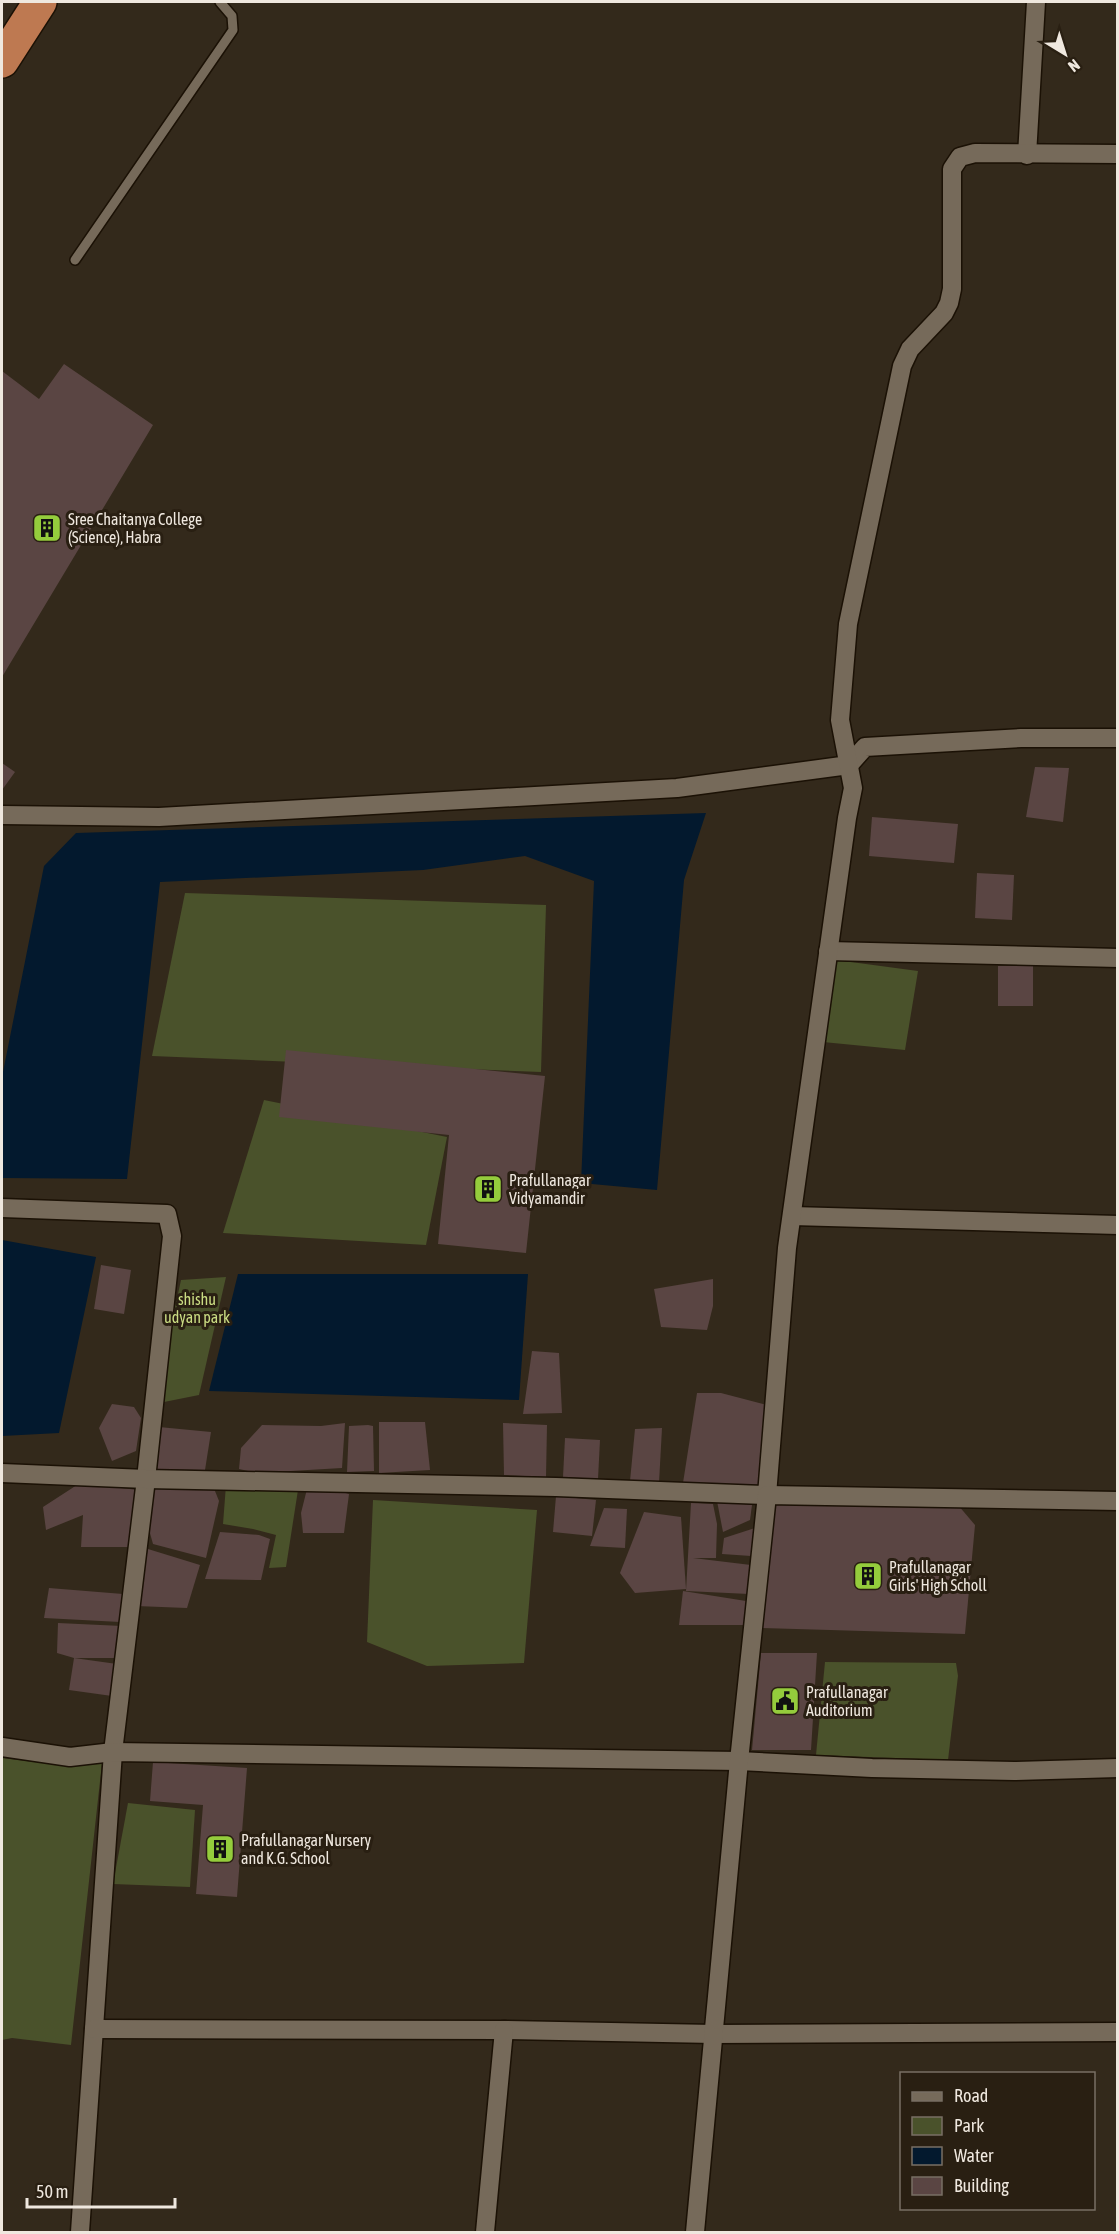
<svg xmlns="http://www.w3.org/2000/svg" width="1119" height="2234" font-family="'Asap Condensed',sans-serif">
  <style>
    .green { fill: #4a522b }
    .water { fill: #03192e }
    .building { fill: #5a4543 }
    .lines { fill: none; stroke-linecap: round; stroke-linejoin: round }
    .lane-casing { stroke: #1b1105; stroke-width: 12 }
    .street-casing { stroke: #1b1105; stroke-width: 21 }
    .highway-casing { stroke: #1b1105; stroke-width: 36 }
    .lane { stroke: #766a5a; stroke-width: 9 }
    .street { stroke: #766a5a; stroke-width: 18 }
    .highway { stroke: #be7951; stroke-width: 33 }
    .labels { text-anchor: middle; stroke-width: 6; stroke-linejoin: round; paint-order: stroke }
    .poi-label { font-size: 16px; fill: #efe8df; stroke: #291f12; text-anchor: start }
    .park-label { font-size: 16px; fill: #cadc83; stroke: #291f12 }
  </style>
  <rect width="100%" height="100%" fill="#33291b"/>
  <g class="green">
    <polygon points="185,893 546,905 541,1072 152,1056"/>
    <polygon points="836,960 918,971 905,1050 823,1042"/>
    <polygon points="264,1100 447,1137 426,1245 223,1233"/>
    <polygon points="226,1277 199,1395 154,1404 181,1280"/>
    <polygon points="226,1485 298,1490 286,1567 269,1568 276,1535 253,1529 223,1524"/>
    <polygon points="373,1500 537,1510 524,1663 427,1666 367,1642"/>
    <polygon points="825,1662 956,1663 958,1676 948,1760 816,1755"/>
    <polygon points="2,1758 59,1765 102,1763 71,2045 12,2038 2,2040"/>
    <polygon points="128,1803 195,1810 190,1887 113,1884"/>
  </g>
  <g class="water">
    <polygon points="706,813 684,880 657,1190 581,1183 594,881 525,856 423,870 160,882 127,1179 2,1178 2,1077 44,866 76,833"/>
    <polygon points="2,1240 96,1257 59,1433 2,1436"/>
    <polygon points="238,1274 528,1274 519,1400 209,1391"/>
  </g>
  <g class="building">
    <polygon points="64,364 153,425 2,677 2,371 39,399"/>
    <polygon points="2,763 15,772 2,790"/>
    <polygon points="1035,767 1069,768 1063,822 1026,817"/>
    <polygon points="872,817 958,824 954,863 869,856"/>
    <polygon points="977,873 1014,875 1012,920 975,918"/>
    <rect x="998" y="966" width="35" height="40"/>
    <polygon points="286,1050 545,1076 526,1253 438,1244 449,1135 279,1117"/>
    <polygon points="101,1265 131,1270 124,1314 94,1309"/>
    <polygon points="713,1279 713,1306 707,1330 661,1327 654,1289"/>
    <polygon points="532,1351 559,1353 562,1413 523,1414"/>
    <polygon points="697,1393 721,1393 767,1405 758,1485 683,1483"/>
    <polygon points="112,1404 134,1407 141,1418 136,1451 112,1461 99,1428"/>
    <polygon points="379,1422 425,1422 430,1470 379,1473"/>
    <polygon points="345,1423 342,1468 257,1473 239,1469 241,1448 262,1425 321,1426"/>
    <polygon points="503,1423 547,1425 546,1477 504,1475"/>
    <polygon points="368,1425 373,1426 374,1471 347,1472 349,1426"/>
    <polygon points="159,1427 211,1432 205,1470 153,1469"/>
    <polygon points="662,1428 659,1483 630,1481 635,1429"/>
    <polygon points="565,1438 600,1440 598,1479 563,1477"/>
    <polygon points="80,1483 138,1490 131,1547 81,1547 83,1515 46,1530 43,1507"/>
    <polygon points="213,1486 219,1501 206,1558 153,1544 148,1526 152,1487"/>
    <polygon points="330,1488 349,1494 344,1533 303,1533 301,1513 307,1489"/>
    <polygon points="556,1496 596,1500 592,1536 553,1532"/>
    <polygon points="717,1501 752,1505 750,1520 723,1532"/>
    <polygon points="774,1502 958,1505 975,1525 965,1634 760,1628"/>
    <polygon points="691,1503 713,1504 717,1524 716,1558 693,1558 751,1565 749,1594 686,1591"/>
    <polygon points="604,1508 627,1509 625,1548 590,1546"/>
    <polygon points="644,1512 681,1517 686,1589 635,1593 620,1573"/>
    <polygon points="755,1528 751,1556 722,1554 724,1538"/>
    <polygon points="220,1532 259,1535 270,1539 261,1580 205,1579"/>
    <polygon points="148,1549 200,1565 187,1608 136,1606"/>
    <polygon points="49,1588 123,1594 120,1622 44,1618"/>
    <polygon points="683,1591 746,1601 746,1625 679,1625"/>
    <polygon points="58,1623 122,1626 117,1658 74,1658 57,1653"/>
    <polygon points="761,1653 817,1653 811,1750 752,1750"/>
    <polygon points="74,1658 117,1664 112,1696 69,1690"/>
    <polygon points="153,1762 247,1768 237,1897 196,1894 203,1805 150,1801"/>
  </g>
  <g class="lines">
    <g class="lane-casing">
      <polyline id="lane" points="75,260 233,30 232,16 220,2"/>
    </g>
    <g class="street-casing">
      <g id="street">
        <polyline points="1027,155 1036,2"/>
        <polyline points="2,815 159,817 677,788 849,765 865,747 1021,738 1118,738"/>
        <polyline points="828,951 1118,958"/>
        <polyline points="2,1208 167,1214 172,1236 146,1479 113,1752 80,2232"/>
        <polyline points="792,1216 1118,1225"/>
        <polyline points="2,1473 146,1479 556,1487 767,1495 787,1248 847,818 853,788 840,720 848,624 902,366 910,349 944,313 949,303 952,289 952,169 960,157 975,153 1118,154"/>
        <polyline points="2,1747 70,1757 113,1752 739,1761 872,1768 1014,1771 1118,1768"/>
        <polyline points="94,2029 504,2030 714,2034 1118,2032"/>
        <polyline points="485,2232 504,2030"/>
        <polyline points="695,2232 739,1761 767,1495 1118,1501"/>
      </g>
    </g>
    <g class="highway-casing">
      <polyline id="highway" points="2,61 40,2"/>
    </g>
    <use href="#lane" class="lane"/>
    <use href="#street" class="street"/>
    <use href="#highway" class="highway"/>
  </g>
  <defs>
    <g id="building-square" transform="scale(1.5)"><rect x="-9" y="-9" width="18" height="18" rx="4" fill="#94cc3c" stroke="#291f12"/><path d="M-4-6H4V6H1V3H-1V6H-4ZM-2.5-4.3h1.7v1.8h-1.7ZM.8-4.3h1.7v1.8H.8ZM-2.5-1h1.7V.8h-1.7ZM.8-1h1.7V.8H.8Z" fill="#111"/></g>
    <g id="civic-square" transform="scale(1.5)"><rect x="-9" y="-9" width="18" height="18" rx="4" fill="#94cc3c" stroke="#291f12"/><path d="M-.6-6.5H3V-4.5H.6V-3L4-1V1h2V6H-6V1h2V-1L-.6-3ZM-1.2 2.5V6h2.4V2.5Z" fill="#111"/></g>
  </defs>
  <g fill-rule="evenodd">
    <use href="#building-square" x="47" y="528"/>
    <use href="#building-square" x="488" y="1189"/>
    <use href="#building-square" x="868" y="1576"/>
    <use href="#civic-square" x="785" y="1701"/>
    <use href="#building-square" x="220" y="1849"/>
  </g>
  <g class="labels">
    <g class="poi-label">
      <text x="68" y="525">Sree Chaitanya College<tspan x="68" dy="18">(Science), Habra</tspan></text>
      <text x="509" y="1186">Prafullanagar<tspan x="509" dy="18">Vidyamandir</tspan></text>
      <text x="889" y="1573">Prafullanagar<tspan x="889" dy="18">Girls' High Scholl</tspan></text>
      <text x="806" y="1698">Prafullanagar<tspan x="806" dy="18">Auditorium</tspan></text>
      <text x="241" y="1846">Prafullanagar Nursery<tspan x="241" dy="18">and K.G. School</tspan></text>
    </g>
    <g class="park-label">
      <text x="197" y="1305">shishu<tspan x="197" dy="18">udyan park</tspan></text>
    </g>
  </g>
  <rect width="1119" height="2234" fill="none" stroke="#efe8df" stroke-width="6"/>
  <rect x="900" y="2072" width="195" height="138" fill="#291f12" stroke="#786f64" stroke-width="1.5"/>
  <rect x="912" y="2092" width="30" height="9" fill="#766a5a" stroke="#786f64" stroke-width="1.5"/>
  <text x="954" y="2102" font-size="18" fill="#efe8df">Road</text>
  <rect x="912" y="2117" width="30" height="18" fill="#4a522b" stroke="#786f64" stroke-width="1.5"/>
  <text x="954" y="2132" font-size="18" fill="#efe8df">Park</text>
  <rect x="912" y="2147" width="30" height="18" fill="#03192e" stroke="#786f64" stroke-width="1.5"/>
  <text x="954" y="2162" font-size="18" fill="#efe8df">Water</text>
  <rect x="912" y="2177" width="30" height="18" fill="#5a4543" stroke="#786f64" stroke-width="1.5"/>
  <text x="954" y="2192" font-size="18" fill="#efe8df">Building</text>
  <g transform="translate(1065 54) rotate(142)" stroke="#291f12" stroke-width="4.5" paint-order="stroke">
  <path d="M0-4.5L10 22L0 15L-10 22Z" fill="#efe8df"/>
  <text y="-9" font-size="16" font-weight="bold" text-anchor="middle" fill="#efe8df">N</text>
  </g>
  <path d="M27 2198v9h148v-9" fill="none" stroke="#efe8df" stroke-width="3"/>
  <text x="36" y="2198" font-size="18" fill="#efe8df" stroke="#291f12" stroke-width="4.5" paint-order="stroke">50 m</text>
</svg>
